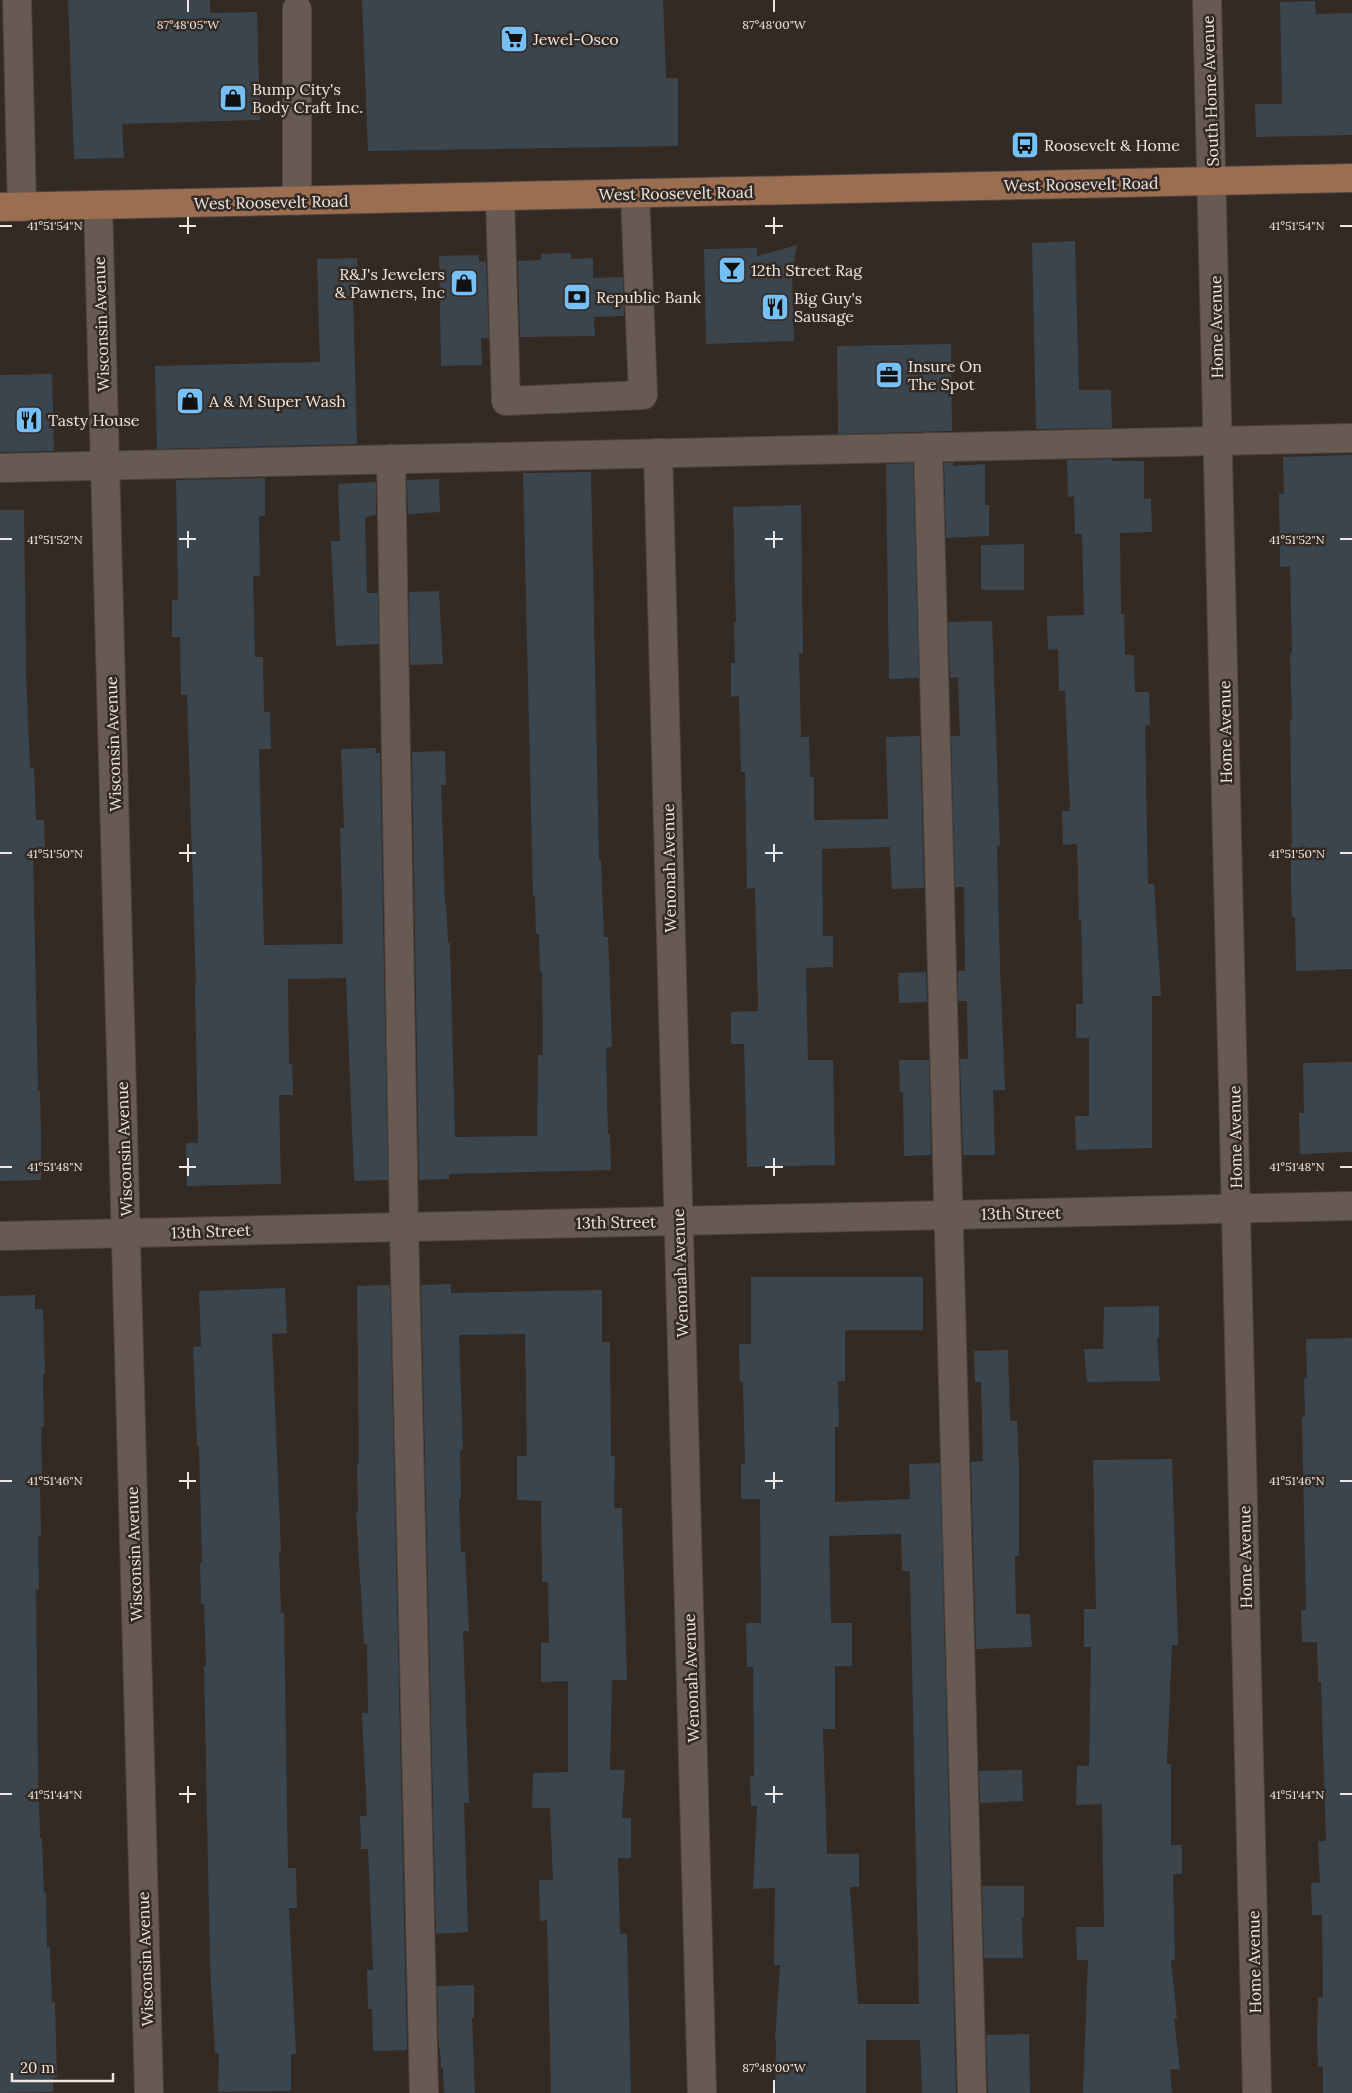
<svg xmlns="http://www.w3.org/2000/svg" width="1352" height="2093" font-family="Lora,serif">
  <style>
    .building { fill: #3b454d; fill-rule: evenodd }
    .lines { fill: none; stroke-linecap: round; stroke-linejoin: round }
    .minor-casing { stroke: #4e4540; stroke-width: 30 }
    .major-casing { stroke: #4e4540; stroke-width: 30 }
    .minor { stroke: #665a53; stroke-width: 28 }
    .major { stroke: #9b6d51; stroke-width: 28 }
    .ticks { fill: none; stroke: #ede6e2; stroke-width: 2 }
    .labels { text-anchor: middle; stroke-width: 5; stroke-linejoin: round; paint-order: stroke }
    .poi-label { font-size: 16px; fill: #ede6e2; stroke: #342a24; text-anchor: start }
    .street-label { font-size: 16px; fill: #ede6e2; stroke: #342a24 }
    .ticks-label { font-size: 12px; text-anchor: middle; fill: #ede6e2; stroke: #342a24; stroke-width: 5; stroke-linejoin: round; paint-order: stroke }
  </style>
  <rect width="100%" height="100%" fill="#342a24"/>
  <g class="building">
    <polygon points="68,0 210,0 210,13 257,12 260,120 122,124 124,158 74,159"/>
    <polygon points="362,0 663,0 666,78 678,78 678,146 368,151"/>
    <polygon points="1315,1 1316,14 1352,13 1352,135 1256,137 1255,104 1282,104 1280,2"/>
    <polygon points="1075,241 1079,390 1111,390 1112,428 1036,429 1032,243"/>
    <polygon points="797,245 792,274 794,341 706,344 704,249 757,248 757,256"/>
    <polygon points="571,253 571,259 593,258 593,278 623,277 624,316 594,317 595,336 520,337 518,261 541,260 541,254"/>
    <polygon points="479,255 479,262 486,261 489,338 481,338 482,365 441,366 439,256"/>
    <polygon points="357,258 358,291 353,294 357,444 157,449 155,366 320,362 317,259"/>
    <polygon points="951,344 952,431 838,434 837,346"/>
    <polygon points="52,374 54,451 0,452 0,375"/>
    <polygon points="1352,455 1352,969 1296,971 1295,917 1292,917 1291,883 1291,844 1292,844 1290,720 1292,720 1290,653 1292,653 1290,566 1280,567 1279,494 1284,494 1283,457"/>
    <polygon points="1112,459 1112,461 1144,461 1144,499 1151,498 1152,532 1120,533 1121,614 1124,614 1125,655 1134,655 1135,692 1149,692 1150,725 1145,726 1148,884 1154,884 1161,996 1152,996 1152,1148 1076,1150 1075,1116 1089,1116 1089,1038 1076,1038 1076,1004 1083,1004 1081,920 1079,920 1077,844 1063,845 1062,811 1070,811 1065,691 1059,691 1058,649 1048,650 1047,616 1084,615 1082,534 1075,534 1074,496 1068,497 1067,460"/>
    <polygon points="953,462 953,466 985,464 985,505 989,505 989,536 946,538 944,463"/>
    <polygon points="913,463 919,678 889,679 886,464"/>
    <polygon points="591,472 599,860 601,860 604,937 608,937 611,1014 612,1047 606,1048 608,1134 610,1134 611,1170 449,1174 449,1179 419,1180 412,752 445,751 446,785 441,785 445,903 446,903 448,943 450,943 455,1137 537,1136 538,1055 543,1055 542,972 540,972 539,934 536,934 535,896 533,896 523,473"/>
    <polygon points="265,478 265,516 259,516 260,576 253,576 255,657 263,657 264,712 270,712 271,749 259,749 264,945 343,944 340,828 344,828 341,749 376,748 376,753 380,753 388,1180 354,1181 346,978 288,979 289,1064 292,1064 293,1095 279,1095 281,1184 187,1186 186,1143 198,1143 195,986 196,986 187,695 181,695 180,637 172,637 172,600 178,600 176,480"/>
    <polygon points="439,479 440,512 408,514 407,480"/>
    <polygon points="376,482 376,515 365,517 367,593 378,593 379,644 336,646 331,541 340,541 338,484"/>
    <polygon points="801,505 803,654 799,654 801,737 809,737 810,777 814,777 814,820 888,819 886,737 920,736 924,888 892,889 890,847 822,849 823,936 833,936 833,967 806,968 808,1060 833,1060 835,1165 747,1167 744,1044 731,1044 731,1012 758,1011 755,888 747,889 745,772 741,772 739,696 731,697 731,663 735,663 734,622 736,621 733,507"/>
    <polygon points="0,510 24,510 26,674 30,768 34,768 36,820 44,820 45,852 33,852 38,1091 40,1091 41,1133 41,1180 0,1181"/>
    <polygon points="1024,544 1024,590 981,590 981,545"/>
    <polygon points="439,591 443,664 410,665 409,592"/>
    <polygon points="992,621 1000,846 997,846 1000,968 1005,1090 993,1090 995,1155 963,1155 960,1059 968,1059 967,1001 958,1001 958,971 965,971 964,887 955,887 951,736 960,736 958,677 950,678 948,622"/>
    <polygon points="926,972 927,1002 899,1003 898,973"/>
    <polygon points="899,1060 929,1060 931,1155 904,1156 903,1092 900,1092"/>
    <polygon points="1352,1062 1352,1152 1300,1154 1299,1113 1304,1113 1303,1063"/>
    <path d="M751 1277H923V1330H845V1381H838L839 1427H835V1502L910 1499 909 1464 940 1463 956 2093H922L920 2040H866V2093H775L776 2040H775L780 1965H774L775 1888 753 1889 757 1806H751L750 1777 754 1776 753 1667H747L746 1623H761L760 1499H741V1464H745L743 1382H740L739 1344H751ZM901 1534 902 1571H910L919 2004H858L850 1887H859V1854H827L823 1729H835V1666H852V1623H831L829 1536Z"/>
    <polygon points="451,1284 451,1293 602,1290 602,1342 610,1342 611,1456 615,1456 614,1508 622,1508 627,1680 612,1680 610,1770 625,1770 622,1818 631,1818 631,1858 618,1858 620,1934 627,1934 631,2093 551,2093 547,1920 540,1921 539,1880 553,1880 550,1808 532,1808 533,1773 568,1772 568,1681 541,1682 541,1643 549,1643 548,1582 542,1582 541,1501 517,1500 517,1456 527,1456 525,1334 459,1335 463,1450 460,1450 461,1499 459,1499 461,1552 465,1552 469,1631 463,1631 469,1803 464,1803 468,1932 436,1934 421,1285"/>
    <polygon points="390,1285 407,2050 373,2051 372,2009 368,2009 367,1970 373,1970 368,1849 361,1849 360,1816 367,1816 362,1713 368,1713 367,1644 364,1644 356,1511 358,1511 357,1464 359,1464 357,1286"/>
    <polygon points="285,1288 287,1333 272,1334 281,1551 279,1551 281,1613 284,1613 288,1868 296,1868 297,1908 289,1908 296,2054 291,2054 291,2091 218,2092 219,2053 215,2053 210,1965 204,1666 206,1666 204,1604 201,1604 200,1563 202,1563 199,1446 197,1446 193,1347 201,1346 199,1291"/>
    <polygon points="35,1295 35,1309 43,1309 45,1374 43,1374 44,1427 41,1427 42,1482 40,1482 41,1536 38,1536 39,1590 36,1590 38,1771 40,1838 42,1838 44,1893 46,1893 47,1947 50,1947 52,2002 55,2002 57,2078 53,2078 53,2092 0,2093 0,1296"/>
    <polygon points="1159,1306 1159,1338 1157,1338 1160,1381 1087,1382 1084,1349 1103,1349 1104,1307"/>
    <polygon points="1352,1338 1352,2093 1323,2093 1323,2067 1318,2067 1317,2036 1318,1997 1323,1997 1322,1915 1312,1915 1311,1883 1320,1882 1318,1841 1326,1841 1321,1682 1318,1682 1317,1642 1302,1642 1301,1610 1306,1610 1302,1417 1305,1417 1304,1378 1307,1378 1306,1339"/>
    <polygon points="1008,1350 1010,1421 1017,1421 1019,1467 1019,1556 1015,1556 1016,1614 1030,1614 1032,1647 976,1649 971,1462 983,1461 981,1382 975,1382 974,1351"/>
    <polygon points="1172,1459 1178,1645 1172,1645 1167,1764 1171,1764 1171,1845 1182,1845 1182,1874 1173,1874 1175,1960 1171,1960 1177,2019 1174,2019 1180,2070 1170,2069 1172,2093 1083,2093 1088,1960 1077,1960 1076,1927 1104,1927 1102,1804 1076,1805 1077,1766 1089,1766 1091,1647 1084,1647 1084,1609 1096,1609 1093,1460"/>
    <polygon points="1022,1770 1023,1801 980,1803 979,1771"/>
    <polygon points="982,1886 1024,1886 1024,1917 1022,1917 1023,1958 984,1958"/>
    <polygon points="474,1985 474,2018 472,2018 475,2093 444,2093 443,2068 441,2068 440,2049 439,2049 437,1986"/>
    <polygon points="1029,2034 1030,2093 988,2093 986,2035"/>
  </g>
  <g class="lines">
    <g class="minor-casing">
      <g id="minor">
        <polyline points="17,0 22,207"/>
        <polyline points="1207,0 1257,2093"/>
        <polyline points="297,9 297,201"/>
        <polyline points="500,197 506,401 643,395 635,194"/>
        <polyline points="98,205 149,2093"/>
        <polyline points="928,447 972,2093"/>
        <polyline points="658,453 702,2093"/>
        <polyline points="391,459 404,1226 424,2093"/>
        <polyline points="0,468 1352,438"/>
        <polyline points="0,1236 1352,1206"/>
      </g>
    </g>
    <g class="major-casing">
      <polyline id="major" points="0,207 1352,178"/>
    </g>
    <use href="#minor" class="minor"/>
    <use href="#major" class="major"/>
  </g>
  <path class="ticks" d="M188 0V12M774 0V12M188 217V234M774 217V234M0 226H12M179 226H196M765 226H783M1340 226H1352M188 531V548M774 531V548M0 539H12M179 539H196M765 539H783M1340 539H1352M188 844V862M774 844V862M0 853H12M179 853H196M765 853H783M1340 853H1352M188 1158V1176M774 1158V1176M0 1167H12M179 1167H196M765 1167H783M1340 1167H1352M188 1472V1489M774 1472V1489M0 1481H12M179 1481H196M765 1481H783M1340 1481H1352M188 1786V1803M774 1786V1803M0 1794H12M179 1794H196M765 1794H783M1340 1794H1352M774 2080V2093"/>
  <defs>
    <g id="supermarket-square" transform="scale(1.4375)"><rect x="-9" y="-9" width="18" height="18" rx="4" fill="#75c0f6" stroke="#342a24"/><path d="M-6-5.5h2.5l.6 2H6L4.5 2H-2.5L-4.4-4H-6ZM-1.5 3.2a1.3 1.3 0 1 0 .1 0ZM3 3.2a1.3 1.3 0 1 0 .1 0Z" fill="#111"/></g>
    <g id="shop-square" transform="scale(1.4375)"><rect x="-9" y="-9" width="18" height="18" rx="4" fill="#75c0f6" stroke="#342a24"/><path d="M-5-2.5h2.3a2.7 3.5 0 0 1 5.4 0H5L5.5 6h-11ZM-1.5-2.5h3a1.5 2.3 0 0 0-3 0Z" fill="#111"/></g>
    <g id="bus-square" transform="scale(1.4375)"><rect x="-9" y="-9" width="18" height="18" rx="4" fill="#75c0f6" stroke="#342a24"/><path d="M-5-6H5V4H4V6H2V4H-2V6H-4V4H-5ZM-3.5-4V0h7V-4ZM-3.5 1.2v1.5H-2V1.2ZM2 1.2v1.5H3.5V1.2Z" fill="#111"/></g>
    <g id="bar-square" transform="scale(1.4375)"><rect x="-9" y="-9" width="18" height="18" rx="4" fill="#75c0f6" stroke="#342a24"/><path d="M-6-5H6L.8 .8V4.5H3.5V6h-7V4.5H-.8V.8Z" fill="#111"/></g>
    <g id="bank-square" transform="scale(1.4375)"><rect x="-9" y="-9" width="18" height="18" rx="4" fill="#75c0f6" stroke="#342a24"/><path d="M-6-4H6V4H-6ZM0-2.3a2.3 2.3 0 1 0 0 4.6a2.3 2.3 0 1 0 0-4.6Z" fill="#111"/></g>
    <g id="restaurant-square" transform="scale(1.4375)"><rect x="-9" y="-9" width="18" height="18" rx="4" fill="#75c0f6" stroke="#342a24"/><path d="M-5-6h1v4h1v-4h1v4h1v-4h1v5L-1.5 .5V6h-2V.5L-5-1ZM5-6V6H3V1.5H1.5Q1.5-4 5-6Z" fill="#111"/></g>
    <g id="office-square" transform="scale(1.4375)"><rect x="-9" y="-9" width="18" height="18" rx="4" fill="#75c0f6" stroke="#342a24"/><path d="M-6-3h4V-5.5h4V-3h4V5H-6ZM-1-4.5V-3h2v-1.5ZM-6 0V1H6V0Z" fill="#111"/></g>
  </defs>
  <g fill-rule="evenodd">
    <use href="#supermarket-square" x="514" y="39"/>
    <use href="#shop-square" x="233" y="98"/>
    <use href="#bus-square" x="1025" y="145"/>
    <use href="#bar-square" x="732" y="270"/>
    <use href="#shop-square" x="464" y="283"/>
    <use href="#bank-square" x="577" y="297"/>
    <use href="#restaurant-square" x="775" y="307"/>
    <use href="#office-square" x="889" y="375"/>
    <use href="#shop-square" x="190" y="401"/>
    <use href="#restaurant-square" x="29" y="420"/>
  </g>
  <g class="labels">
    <g class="poi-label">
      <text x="533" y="45">Jewel-Osco</text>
      <text x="252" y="95">Bump City's<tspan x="252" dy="18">Body Craft Inc.</tspan></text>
      <text x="1044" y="151">Roosevelt &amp; Home</text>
      <text x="751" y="276">12th Street Rag</text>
      <text x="445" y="280" text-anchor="end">R&amp;J's Jewelers<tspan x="445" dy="18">&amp; Pawners, Inc</tspan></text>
      <text x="596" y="303">Republic Bank</text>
      <text x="794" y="304">Big Guy's<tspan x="794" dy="18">Sausage</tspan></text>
      <text x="908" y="372">Insure On<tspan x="908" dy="18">The Spot</tspan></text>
      <text x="209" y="407">A &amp; M Super Wash</text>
      <text x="48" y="426">Tasty House</text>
    </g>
    <g class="street-label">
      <text transform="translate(1210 91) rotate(-92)" y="6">South Home Avenue</text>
      <text transform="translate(1081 184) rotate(-1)" y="6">West Roosevelt Road</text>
      <text transform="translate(676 193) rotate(-1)" y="6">West Roosevelt Road</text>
      <text transform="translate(271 202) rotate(-1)" y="6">West Roosevelt Road</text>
      <text transform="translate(101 324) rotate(-92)" y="6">Wisconsin Avenue</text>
      <text transform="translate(1216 327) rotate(-91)" y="6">Home Avenue</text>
      <text transform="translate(1225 732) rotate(-91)" y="6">Home Avenue</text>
      <text transform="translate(113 744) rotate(-92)" y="6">Wisconsin Avenue</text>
      <text transform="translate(669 868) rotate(-91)" y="6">Wenonah Avenue</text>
      <text transform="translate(1235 1137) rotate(-91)" y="6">Home Avenue</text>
      <text transform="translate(124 1149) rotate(-92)" y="6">Wisconsin Avenue</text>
      <text transform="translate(1021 1213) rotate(-1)" y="6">13th Street</text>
      <text transform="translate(616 1222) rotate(-1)" y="6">13th Street</text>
      <text transform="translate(211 1231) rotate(-2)" y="6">13th Street</text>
      <text transform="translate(680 1273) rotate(-92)" y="6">Wenonah Avenue</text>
      <text transform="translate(134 1554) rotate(-92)" y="6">Wisconsin Avenue</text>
      <text transform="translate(1245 1557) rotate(-91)" y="6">Home Avenue</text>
      <text transform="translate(691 1678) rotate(-92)" y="6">Wenonah Avenue</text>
      <text transform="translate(145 1959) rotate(-92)" y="6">Wisconsin Avenue</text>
      <text transform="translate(1254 1962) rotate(-91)" y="6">Home Avenue</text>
    </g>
  </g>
  <g class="ticks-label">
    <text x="188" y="29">87°48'05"W</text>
    <text x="774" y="29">87°48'00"W</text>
    <text x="55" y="230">41°51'54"N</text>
    <text x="1297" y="230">41°51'54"N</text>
    <text x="55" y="544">41°51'52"N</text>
    <text x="1297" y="544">41°51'52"N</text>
    <text x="55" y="858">41°51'50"N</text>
    <text x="1297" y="858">41°51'50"N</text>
    <text x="55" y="1171">41°51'48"N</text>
    <text x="1297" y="1171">41°51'48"N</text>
    <text x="55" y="1485">41°51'46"N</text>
    <text x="1297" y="1485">41°51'46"N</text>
    <text x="55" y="1799">41°51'44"N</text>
    <text x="1297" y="1799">41°51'44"N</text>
    <text x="774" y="2072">87°48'00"W</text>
  </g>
  <path d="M12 2073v8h101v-8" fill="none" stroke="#ede6e2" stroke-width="2.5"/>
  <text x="20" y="2073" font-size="15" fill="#ede6e2" stroke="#342a24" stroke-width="4" paint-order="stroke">20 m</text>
</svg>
